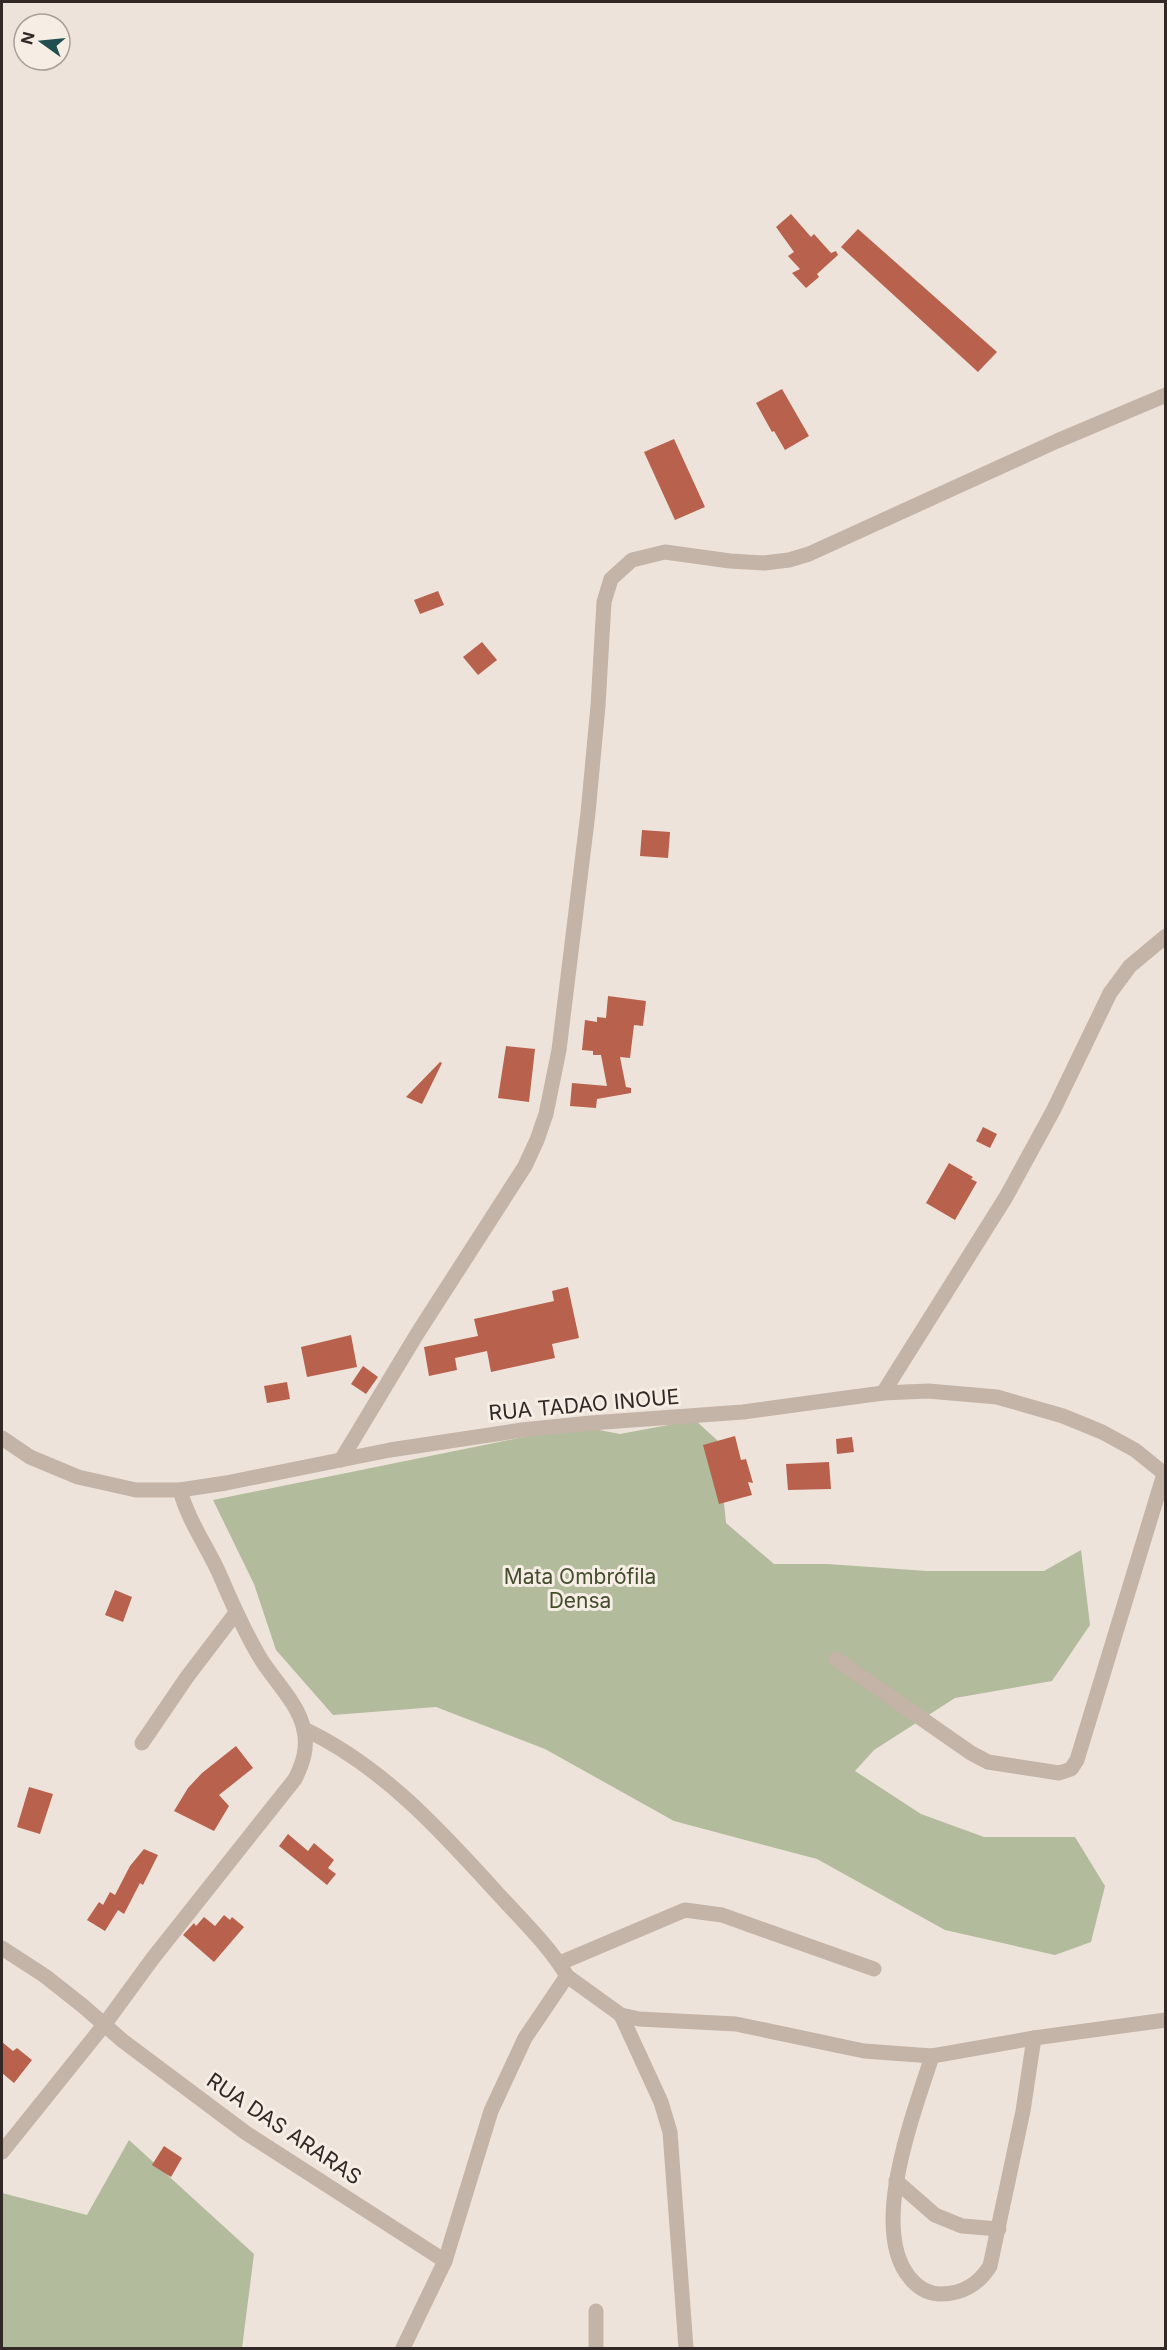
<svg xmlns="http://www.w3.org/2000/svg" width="1167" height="2350" font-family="Inter,sans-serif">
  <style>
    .green { fill: #b2bb9b }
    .building { fill: #b8614d }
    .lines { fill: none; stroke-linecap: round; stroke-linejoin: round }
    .minor { stroke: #c4b3a7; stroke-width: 15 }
    .tertiary { stroke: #c4b3a7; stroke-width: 15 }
    .labels { text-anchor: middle; stroke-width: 6; stroke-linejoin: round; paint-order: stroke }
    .street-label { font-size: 21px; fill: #322927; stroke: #f6ede5 }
    .park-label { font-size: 21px; fill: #434d2d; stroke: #f6ede5 }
  </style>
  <rect width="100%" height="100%" fill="#eee3da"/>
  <g class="green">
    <polygon points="695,1420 718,1441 726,1523 774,1564 827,1564 927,1571 1044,1571 1081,1550 1090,1625 1052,1681 955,1698 874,1750 855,1771 921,1814 984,1837 1075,1837 1105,1886 1091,1942 1055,1955 945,1930 817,1859 674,1821 545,1749 436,1707 333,1715 276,1650 254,1584 213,1500 578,1426 620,1434"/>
    <polygon points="129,2140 254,2254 242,2348 2,2348 2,2193 87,2215"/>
  </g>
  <g class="building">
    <polygon points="791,214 811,237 814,234 831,253 836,251 838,255 817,274 819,277 806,288 792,273 800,269 788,256 794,252 776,227"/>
    <polygon points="858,229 997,352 978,372 841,247"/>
    <polygon points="782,389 809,436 785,450 774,431 772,432 756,403"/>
    <polygon points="674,439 705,507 675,520 644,452"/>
    <polygon points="438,591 444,605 420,614 414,600"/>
    <polygon points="482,642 497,660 478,675 463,657"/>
    <polygon points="642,830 670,832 668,858 640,856"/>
    <polygon points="608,996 646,1001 643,1026 634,1025 630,1058 620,1057 626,1087 631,1088 631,1093 597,1099 596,1108 570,1106 572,1083 607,1086 601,1055 593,1055 593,1051 582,1050 585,1020 597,1022 597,1017 606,1018"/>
    <polygon points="506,1046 535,1049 529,1102 498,1098"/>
    <polygon points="440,1062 442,1063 422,1104 406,1097"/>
    <polygon points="983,1127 997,1134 990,1148 976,1141"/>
    <polygon points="949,1163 973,1177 971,1179 977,1182 955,1220 926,1203"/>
    <polygon points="568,1287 579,1338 552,1344 555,1358 491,1372 487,1351 455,1358 457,1370 429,1376 424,1347 478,1336 474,1319 554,1301 552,1291"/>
    <polygon points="351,1335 357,1367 307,1377 301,1347"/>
    <polygon points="363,1366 378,1377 366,1394 351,1384"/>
    <polygon points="287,1382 290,1399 267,1403 264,1386"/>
    <polygon points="735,1436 741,1460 746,1459 753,1483 748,1482 752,1495 719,1504 703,1445"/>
    <polygon points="852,1437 854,1452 837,1454 836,1439"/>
    <polygon points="829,1462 831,1489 788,1490 786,1464"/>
    <polygon points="115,1590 132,1597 123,1622 105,1615"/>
    <polygon points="236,1746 253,1768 219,1795 229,1806 214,1831 174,1811 188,1788 202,1773"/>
    <polygon points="29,1787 53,1794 40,1834 17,1827"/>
    <polygon points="288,1834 308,1851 314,1843 334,1860 328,1868 336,1874 327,1885 279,1846"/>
    <polygon points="144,1849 158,1855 143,1885 140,1883 124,1914 118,1910 105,1931 87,1920 99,1902 103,1905 110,1892 115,1895 130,1866"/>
    <polygon points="224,1915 230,1920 232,1917 244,1927 214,1962 183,1935 194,1923 196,1926 204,1917 215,1926"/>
    <polygon points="2,2042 13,2051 17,2048 32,2060 14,2083 2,2073"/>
    <polygon points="164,2146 182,2158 171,2177 152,2165"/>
  </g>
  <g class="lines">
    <g class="minor">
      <polyline points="883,1393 1006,1197 1053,1111 1110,993 1130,966 1166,936"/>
      <polyline points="341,1460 417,1334 525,1166 537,1140 546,1114 559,1050 588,813 598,706 604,602 611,579 632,560 665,552 730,561 764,563 789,560 809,554 1057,441 1166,395"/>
      <polyline points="836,1659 971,1753 988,1762 1059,1773 1071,1769 1077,1760 1164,1474"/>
      <path d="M304 1729C383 1766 442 1832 500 1896 523 1921 549 1946 567 1976L525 2038 491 2111 445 2261 403 2348"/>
      <polyline points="142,1743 187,1677 235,1614"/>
      <polyline points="2,1948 45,1976 83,2006 123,2041 246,2133 445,2261"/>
      <polyline points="560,1963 685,1910 722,1915 874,1969"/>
      <polyline points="567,1976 621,2015 639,2019 736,2024 864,2051 932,2056 1034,2038 1166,2020"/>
      <polyline points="621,2015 661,2102 670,2132 686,2348"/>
      <path d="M932 2056C915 2111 868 2228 910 2278 918 2288 927 2294 941 2294 962 2294 979 2284 990 2266L1023 2111 1034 2038"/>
      <path d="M2 2152 104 2025 153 1958 295 1779C303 1763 308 1748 304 1730 298 1702 273 1680 259 1656 243 1629 231 1601 219 1573 206 1545 188 1520 180 1490"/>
      <polyline points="896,2181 935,2215 962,2226 999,2229"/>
      <polyline points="596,2311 596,2348"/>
    </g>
    <polyline class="tertiary" points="2,1438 30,1457 78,1477 136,1490 180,1490 226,1483 390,1450 522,1430 591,1423 743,1412 883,1393 928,1391 997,1397 1063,1416 1102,1432 1135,1450 1166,1475"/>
  </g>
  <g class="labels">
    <g class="street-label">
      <text transform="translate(584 1405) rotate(-5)" y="7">RUA TADAO INOUE</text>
      <text transform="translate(284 2129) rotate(34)" y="7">RUA DAS ARARAS</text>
    </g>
    <g class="park-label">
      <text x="580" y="1584">Mata Ombrófila<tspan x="580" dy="24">Densa</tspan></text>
    </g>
  </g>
  <rect width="1167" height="2350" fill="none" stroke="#322927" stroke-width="6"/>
  <g transform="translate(42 42) rotate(285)"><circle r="28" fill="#f6ede5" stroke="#a89f99" stroke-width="1.5"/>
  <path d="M0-4.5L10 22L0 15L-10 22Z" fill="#214e4e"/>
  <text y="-9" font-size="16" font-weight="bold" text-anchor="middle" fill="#322927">N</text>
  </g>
</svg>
